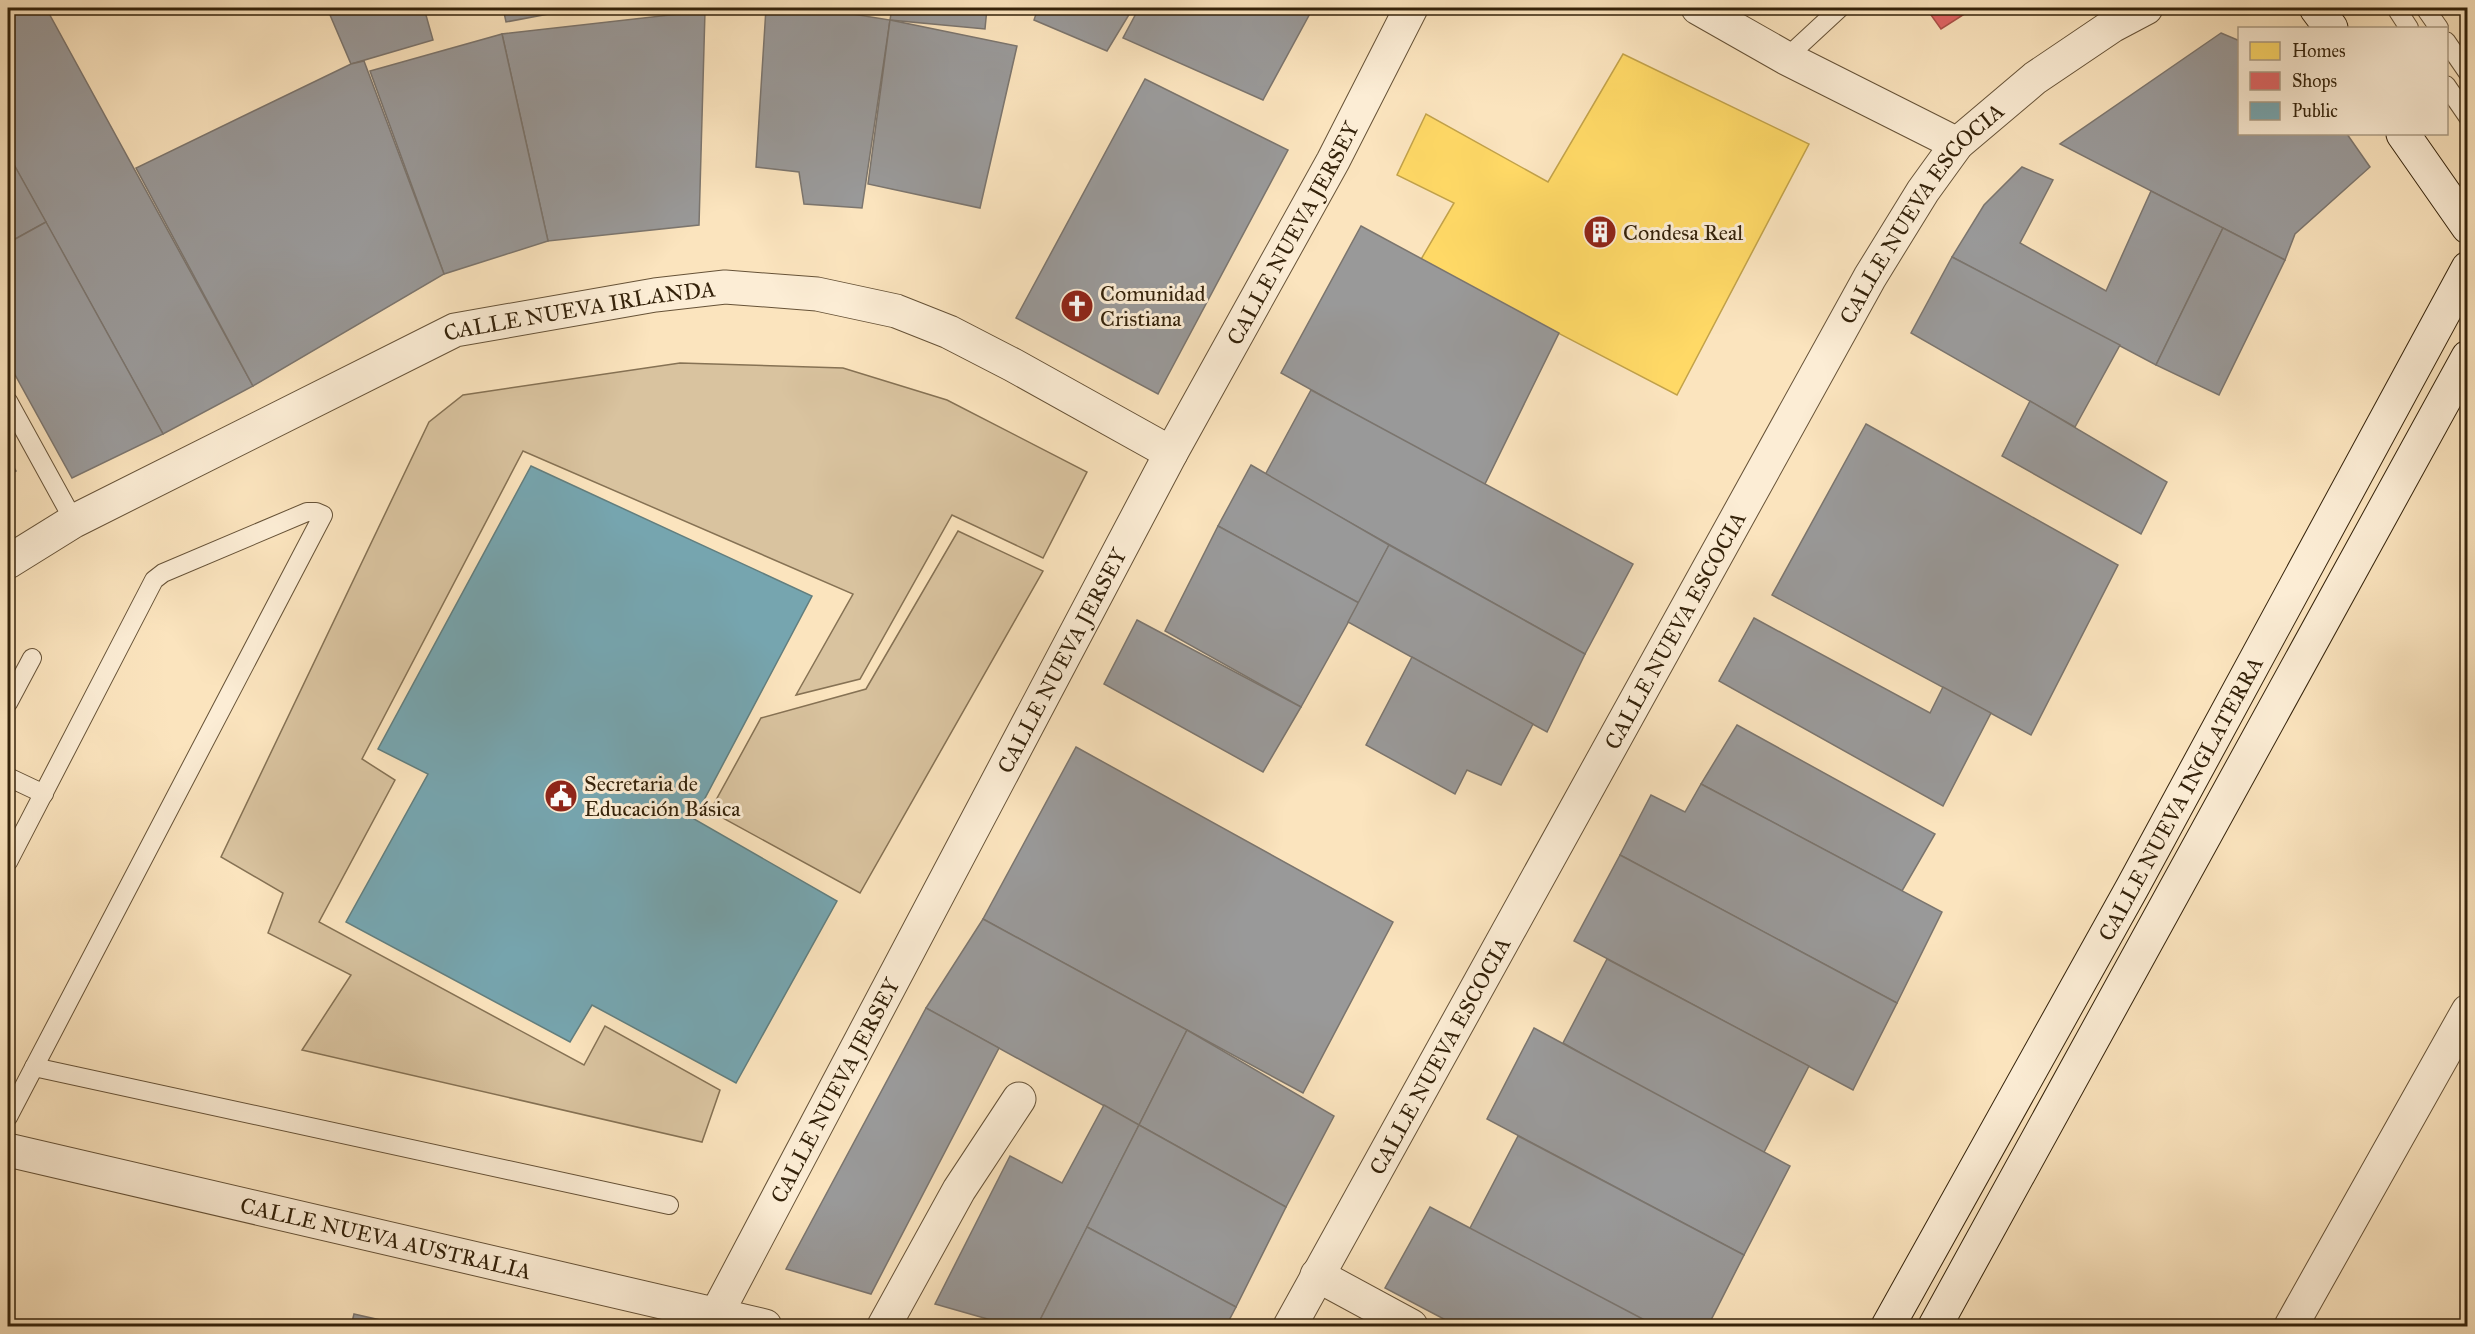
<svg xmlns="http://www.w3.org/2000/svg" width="2475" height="1334" font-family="'IM FELL Great Primer',serif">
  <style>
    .green { fill: #d9c39f; stroke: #867254; stroke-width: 1.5 }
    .homes { fill: #ffd966; stroke: #c2a24a; stroke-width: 1.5 }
    .shops { fill: #e06666; stroke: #ac524a; stroke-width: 1.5 }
    .public { fill: #76a5af; stroke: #627e7e; stroke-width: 1.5 }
    .industry { fill: #999; stroke: #7b756e; stroke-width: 1.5 }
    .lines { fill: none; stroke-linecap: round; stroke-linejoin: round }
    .lane-casing { stroke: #665237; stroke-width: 20 }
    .street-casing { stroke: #665237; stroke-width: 35 }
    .secondary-casing { stroke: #34220a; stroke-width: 35 }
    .lane { stroke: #fcedd5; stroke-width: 18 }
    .street { stroke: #fcedd5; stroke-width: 33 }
    .secondary { stroke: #fcedd5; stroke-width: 33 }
    .labels { text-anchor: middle; stroke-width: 6; stroke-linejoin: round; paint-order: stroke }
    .street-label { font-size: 22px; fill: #34220a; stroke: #fcedd5 }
    .poi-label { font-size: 22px; fill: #34220a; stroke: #fcedd5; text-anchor: start }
  </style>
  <rect width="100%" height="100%" fill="#fbe4be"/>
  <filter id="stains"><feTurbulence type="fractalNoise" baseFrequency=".00333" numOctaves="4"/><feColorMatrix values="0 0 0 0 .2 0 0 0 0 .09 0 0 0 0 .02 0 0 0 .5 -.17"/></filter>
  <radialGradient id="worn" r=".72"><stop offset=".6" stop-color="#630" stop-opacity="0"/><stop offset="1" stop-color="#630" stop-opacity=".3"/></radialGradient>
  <g class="green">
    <polygon points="680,363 843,368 947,400 1087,472 1043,558 952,515 860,679 796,695 853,594 523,451 362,759 395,780 319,922 584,1065 605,1026 720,1090 702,1142 302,1050 351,975 268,933 283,893 221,857 429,422 463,395"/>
    <polygon points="958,531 1043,571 860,893 710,811 761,718 866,689"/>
  </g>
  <polygon class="homes" points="1623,54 1809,144 1677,395 1420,261 1454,203 1397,175 1426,114 1548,182"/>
  <polygon class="shops" points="1926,8 1974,8 1941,29"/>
  <polygon class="public" points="531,466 812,596 694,819 837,901 736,1083 592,1005 570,1042 346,922 428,774 378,749"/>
  <g class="industry">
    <polygon points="8,8 46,8 253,386 163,434 8,154"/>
    <polygon points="327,8 424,8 433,40 351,64"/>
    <polygon points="503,8 580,8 506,22"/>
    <polygon points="766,8 815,8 890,20 862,208 804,204 799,172 756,167"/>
    <polygon points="892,8 987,8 985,29 890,20"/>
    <polygon points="1038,8 1133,8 1107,51 1034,20"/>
    <polygon points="1139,8 1313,8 1263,100 1123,38"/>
    <polygon points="705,11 699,225 548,241 502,34"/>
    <polygon points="890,20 1017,46 980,208 868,184"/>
    <polygon points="2221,33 2240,41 2240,134 2347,134 2370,167 2295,234 2285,260 2060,144"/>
    <polygon points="502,34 548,241 444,274 370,71"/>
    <polygon points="364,61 444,274 253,386 136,168 351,64"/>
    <polygon points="1145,79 1288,150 1158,394 1016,318"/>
    <polygon points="8,154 46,222 8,243"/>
    <polygon points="2022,167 2053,180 2020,243 2106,291 2151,191 2223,228 2156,365 1952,257 1984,205"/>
    <polygon points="46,222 163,434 72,478 8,362 8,243"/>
    <polygon points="1361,226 1559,333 1484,486 1281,373"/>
    <polygon points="2223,228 2285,260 2219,395 2156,365"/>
    <polygon points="1952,257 2120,345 2075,427 1911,333"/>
    <polygon points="1311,390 1633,564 1585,654 1265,475"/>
    <polygon points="2030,401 2167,482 2141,534 2002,456"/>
    <polygon points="1866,424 2118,565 2031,735 1772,595"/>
    <polygon points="8,458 16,471 8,476"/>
    <polygon points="1251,465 1389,545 1359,603 1218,526"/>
    <polygon points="1218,526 1359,603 1301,707 1165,631"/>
    <polygon points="1389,545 1585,654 1547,732 1348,622"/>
    <polygon points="1754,618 1930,713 1943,687 1991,713 1943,806 1719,681"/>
    <polygon points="1137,620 1301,707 1263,772 1104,684"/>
    <polygon points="1412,657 1533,724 1501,785 1467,770 1455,794 1366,745"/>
    <polygon points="1737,725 1935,834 1902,891 1701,784"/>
    <polygon points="1076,747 1393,922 1303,1093 983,919"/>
    <polygon points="1701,784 1942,912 1897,1003 1620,855 1651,795 1685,812"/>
    <polygon points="1620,855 1897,1003 1853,1090 1574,941"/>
    <polygon points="983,919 1187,1030 1139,1125 926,1008"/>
    <polygon points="1607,959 1809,1066 1762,1156 1563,1043"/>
    <polygon points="926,1008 999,1048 871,1294 786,1269"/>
    <polygon points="1534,1028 1790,1166 1744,1255 1487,1119"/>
    <polygon points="1187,1030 1334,1116 1286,1207 1139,1125"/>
    <polygon points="1104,1105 1139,1125 1037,1326 1012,1326 935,1304 1010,1156 1062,1183"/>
    <polygon points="1139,1125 1286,1207 1236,1307 1087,1227"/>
    <polygon points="1518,1136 1744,1255 1708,1326 1655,1326 1469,1230"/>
    <polygon points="1430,1207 1656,1326 1457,1326 1385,1288"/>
    <polygon points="1087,1227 1236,1307 1226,1326 1037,1326"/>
    <polygon points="354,1314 407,1326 351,1326"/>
  </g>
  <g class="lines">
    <g class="lane-casing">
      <g id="lane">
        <polyline points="2396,8 2409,28"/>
        <polyline points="2425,8 2439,28"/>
        <polyline points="2446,41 2468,73"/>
        <polyline points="1786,58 1840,8"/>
        <polyline points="2446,85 2468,117"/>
        <polyline points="8,401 74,521"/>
        <polyline points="8,703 32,658"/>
        <polyline points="8,777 44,794"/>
        <polyline points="8,862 154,580 163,573 307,512 316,512 323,515 8,1117"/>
        <polyline points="34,1067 669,1205"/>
      </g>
    </g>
    <g class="street-casing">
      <g id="street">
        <polyline points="1698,8 1786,58 1957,144"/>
        <path id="s1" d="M8 562 74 521 455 330 655 295 725 287 817 294 896 311 949 332 1013 365 1171 453"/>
        <path id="s2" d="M8 1150 765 1326"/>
        <polyline points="1317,1275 1411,1326"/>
        <path id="s3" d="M716 1315 1171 453 1333 161 1411 8"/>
        <polyline points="884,1326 959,1190 1019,1099"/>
        <path id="s4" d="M1290 1326 1870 277 1923 191 1957 144 2035 78 2112 26 2146 8"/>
        <polyline points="2291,1326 2468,1011"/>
      </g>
    </g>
    <g class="secondary-casing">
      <g id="secondary">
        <polyline points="2316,8 2331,28"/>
        <polyline points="2403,134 2468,227"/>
        <path id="s5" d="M1888 1326 2132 888 2468 268"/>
        <polyline points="1935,1326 2468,357"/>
      </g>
    </g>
    <use href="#lane" class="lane"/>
    <use href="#street" class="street"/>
    <use href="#secondary" class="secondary"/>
  </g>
  <defs>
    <g id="building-disc" transform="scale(1.725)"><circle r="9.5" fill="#8f2418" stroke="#fcedd5"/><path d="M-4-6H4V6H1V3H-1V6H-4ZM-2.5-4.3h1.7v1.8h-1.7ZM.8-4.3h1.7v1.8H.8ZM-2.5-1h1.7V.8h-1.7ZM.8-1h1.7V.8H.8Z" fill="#fff"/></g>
    <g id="church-disc" transform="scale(1.725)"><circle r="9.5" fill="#8f2418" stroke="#fcedd5"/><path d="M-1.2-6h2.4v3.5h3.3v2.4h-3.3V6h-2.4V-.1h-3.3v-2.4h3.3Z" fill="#fff"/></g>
    <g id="civic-disc" transform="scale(1.725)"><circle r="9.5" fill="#8f2418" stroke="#fcedd5"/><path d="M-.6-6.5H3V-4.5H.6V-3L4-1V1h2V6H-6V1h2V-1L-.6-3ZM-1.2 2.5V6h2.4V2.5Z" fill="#fff"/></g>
  </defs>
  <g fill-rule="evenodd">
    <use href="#building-disc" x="1600" y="232"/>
    <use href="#church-disc" x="1077" y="306"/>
    <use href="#civic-disc" x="561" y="796"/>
  </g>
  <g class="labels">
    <g class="street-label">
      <text dy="8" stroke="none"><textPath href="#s4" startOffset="1281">CALLE NUEVA ESCOCIA</textPath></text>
      <text dy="8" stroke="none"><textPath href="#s3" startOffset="1226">CALLE NUEVA JERSEY</textPath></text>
      <text dy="8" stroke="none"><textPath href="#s1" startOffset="630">CALLE NUEVA IRLANDA</textPath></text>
      <text dy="8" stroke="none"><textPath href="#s4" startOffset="795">CALLE NUEVA ESCOCIA</textPath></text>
      <text dy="8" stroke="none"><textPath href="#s3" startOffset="740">CALLE NUEVA JERSEY</textPath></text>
      <text dy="8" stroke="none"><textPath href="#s5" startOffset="603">CALLE NUEVA INGLATERRA</textPath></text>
      <text dy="8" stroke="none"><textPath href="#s4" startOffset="309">CALLE NUEVA ESCOCIA</textPath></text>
      <text dy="8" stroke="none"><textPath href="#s3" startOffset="254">CALLE NUEVA JERSEY</textPath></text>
      <text dy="8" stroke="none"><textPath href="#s2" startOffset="388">CALLE NUEVA AUSTRALIA</textPath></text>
    </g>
    <g class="poi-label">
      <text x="1623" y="240">Condesa Real</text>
      <text x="1100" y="301">Comunidad<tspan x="1100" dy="25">Cristiana</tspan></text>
      <text x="584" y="791">Secretaria de<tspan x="584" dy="25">Educación Básica</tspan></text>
    </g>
  </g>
  <rect width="2475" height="1334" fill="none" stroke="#fbe4be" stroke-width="30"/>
  <rect x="9" y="9" width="2457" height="1316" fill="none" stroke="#34220a" stroke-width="3"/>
  <rect x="15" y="15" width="2445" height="1304" fill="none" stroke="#34220a" stroke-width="1.5"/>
  <rect x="2238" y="27" width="210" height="108" fill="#fcedd5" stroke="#ac9c84" stroke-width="1.5"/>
  <rect x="2250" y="42" width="30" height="18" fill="#ffd966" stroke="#ac9c84" stroke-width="1.5"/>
  <text x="2292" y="57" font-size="18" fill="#34220a">Homes</text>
  <rect x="2250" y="72" width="30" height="18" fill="#e06666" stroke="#ac9c84" stroke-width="1.5"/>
  <text x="2292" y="87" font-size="18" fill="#34220a">Shops</text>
  <rect x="2250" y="102" width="30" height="18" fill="#76a5af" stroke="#ac9c84" stroke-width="1.5"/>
  <text x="2292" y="117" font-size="18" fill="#34220a">Public</text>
  <rect width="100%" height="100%" filter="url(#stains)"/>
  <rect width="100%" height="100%" fill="url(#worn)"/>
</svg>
